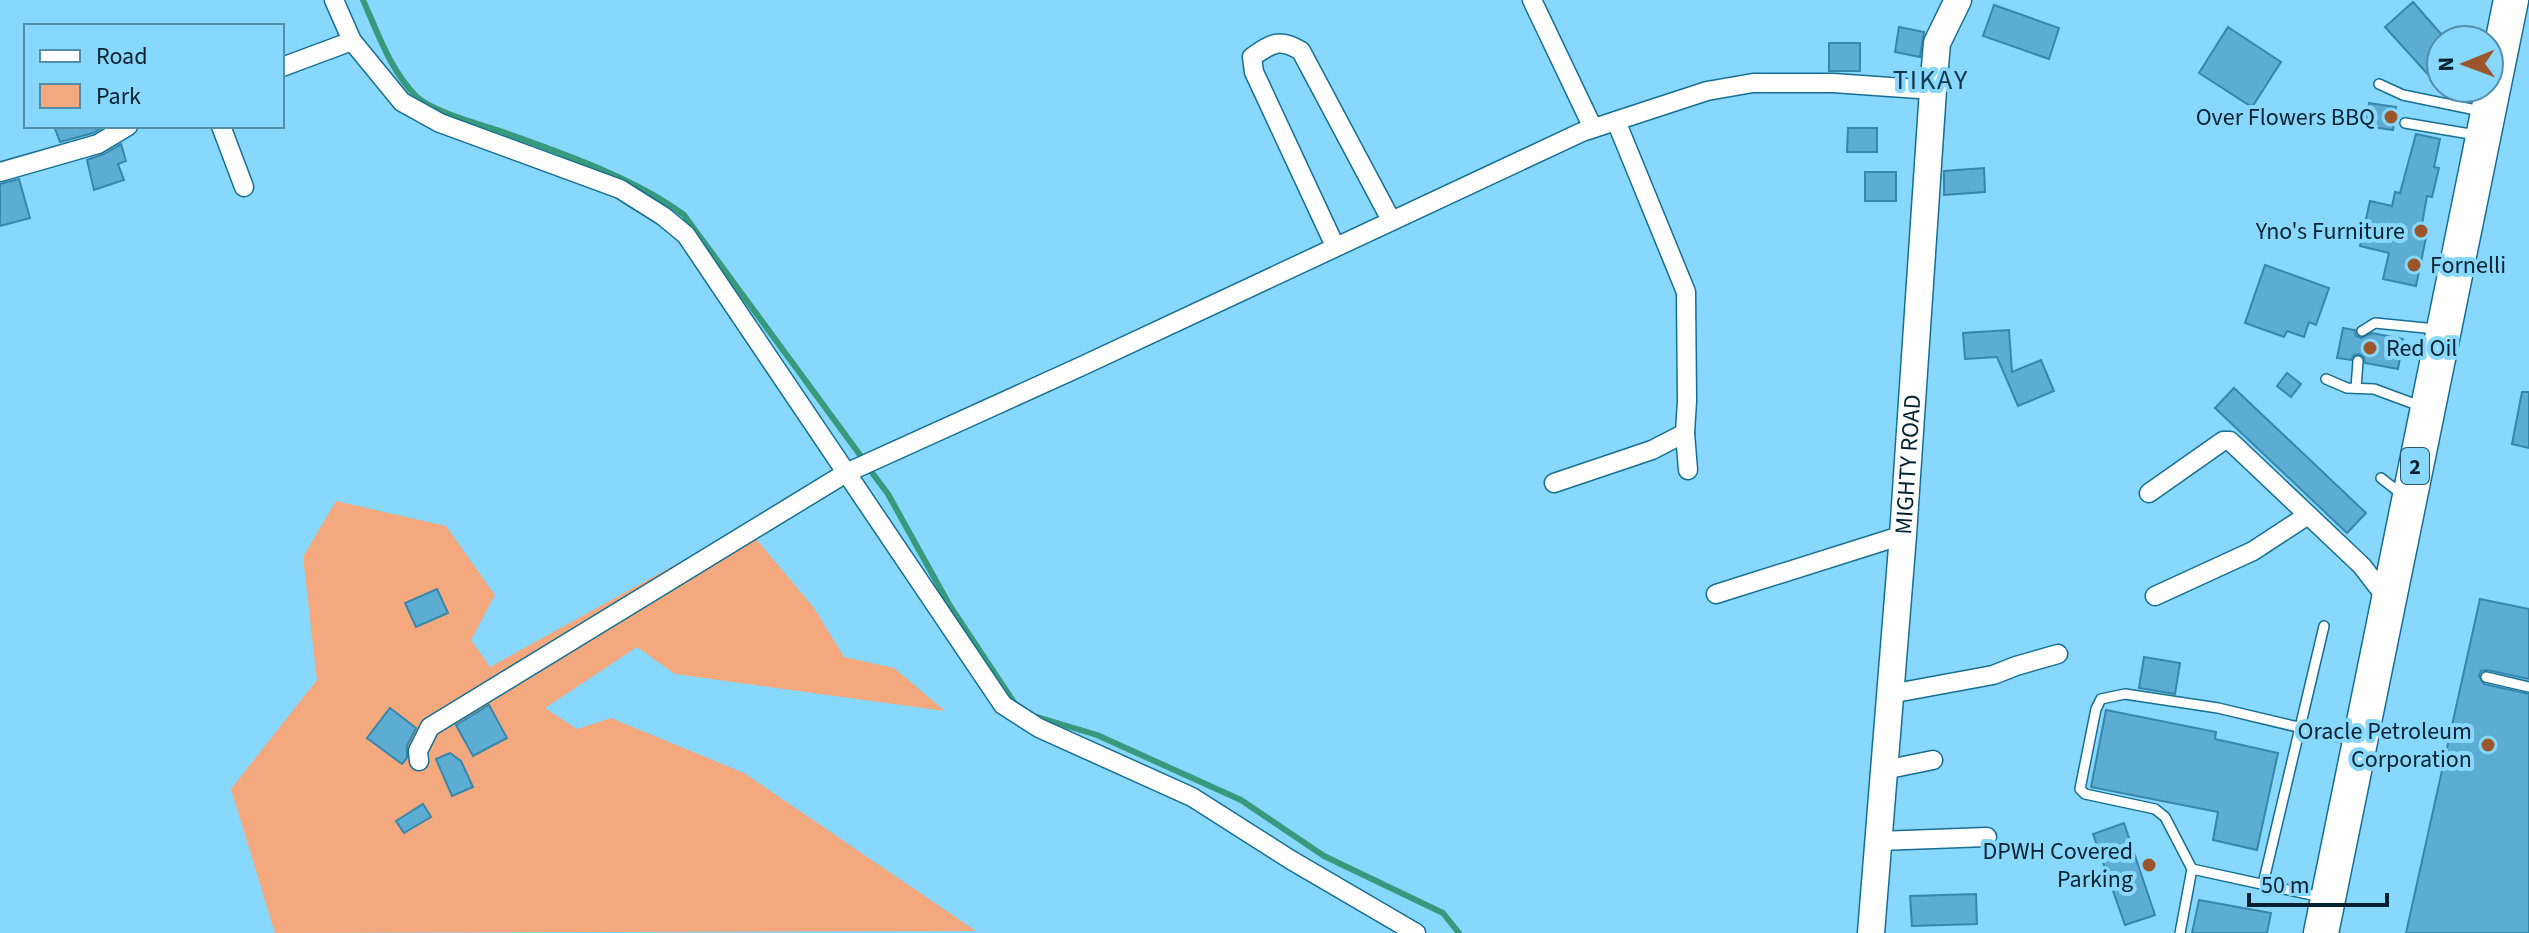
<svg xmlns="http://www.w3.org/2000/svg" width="2529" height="933" font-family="'Source Sans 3',sans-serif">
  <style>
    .green { fill: #f4a87d }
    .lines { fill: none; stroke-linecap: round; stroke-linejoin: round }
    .stream { stroke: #389a7d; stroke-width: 6 }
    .building { fill: #5dacd1; stroke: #3687aa; stroke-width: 2 }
    .lane-casing { stroke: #166f91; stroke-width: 12 }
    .street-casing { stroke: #166f91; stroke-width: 21 }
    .secondary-casing { stroke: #166f91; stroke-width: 29 }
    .highway-casing { stroke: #166f91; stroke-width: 37 }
    .lane { stroke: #fff; stroke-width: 9 }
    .street { stroke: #fff; stroke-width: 18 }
    .secondary { stroke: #fff; stroke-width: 26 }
    .highway { stroke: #fff; stroke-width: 34 }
    .poi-dot { fill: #9b562b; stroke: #88d7fd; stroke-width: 3 }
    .labels { text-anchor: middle; stroke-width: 8; stroke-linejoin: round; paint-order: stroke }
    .shield { fill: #88d7fd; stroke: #29586e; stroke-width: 2 }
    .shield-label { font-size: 22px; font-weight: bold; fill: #002230 }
    .poi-label { font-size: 24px; fill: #002230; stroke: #88d7fd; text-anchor: end }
    .street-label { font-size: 24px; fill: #002230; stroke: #88d7fd }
    .quarter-label { font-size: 28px; letter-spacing: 2px; fill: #0d394b; stroke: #88d7fd }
  </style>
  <rect width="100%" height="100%" fill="#88d7fd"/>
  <polygon class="green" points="336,501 446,526 495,595 471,640 490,667 747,525 751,533 814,608 844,657 894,668 945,711 675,674 637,647 545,708 577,729 611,718 744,773 976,931 275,933 231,789 317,680 303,557"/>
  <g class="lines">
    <g class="stream">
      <path d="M363 0C378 33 390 70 416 96 431 111 479 124 500 131 559 152 635 178 684 215L863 459"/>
      <polyline points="870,470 888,494 950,606 1015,704"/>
      <polyline points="1034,716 1097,735 1241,800 1324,856 1443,913 1459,933"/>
    </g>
  </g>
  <g class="building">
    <polygon points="2413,2 2441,34 2441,72 2433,80 2385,27"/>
    <polygon points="1994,5 2059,28 2049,59 1983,36"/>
    <polygon points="1899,27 1924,32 1920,57 1895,52"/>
    <polygon points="2228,27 2281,62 2252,107 2199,73"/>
    <rect x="1829" y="43" width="31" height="28"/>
    <polygon points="2369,103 2396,107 2393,130 2365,126"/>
    <polygon points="54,126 105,126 93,133 60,142"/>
    <polygon points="1848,128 1877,128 1877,152 1847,152"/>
    <polygon points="2416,134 2440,139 2434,167 2439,168 2432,197 2427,196 2422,224 2428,228 2416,286 2383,279 2389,253 2360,246 2370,201 2392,206 2395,192 2400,193"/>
    <polygon points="121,144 126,161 118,164 124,180 94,190 87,160 104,154"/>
    <polygon points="1984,168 1985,192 1944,195 1944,171"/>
    <rect x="1865" y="172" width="31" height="29"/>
    <polygon points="19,179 30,218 0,226 0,184"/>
    <polygon points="2265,265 2329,288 2316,325 2309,322 2304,337 2287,331 2284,337 2245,323"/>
    <polygon points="2343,328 2355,330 2356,336 2361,338 2372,333 2403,339 2398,369 2365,363 2364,357 2359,354 2354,355 2351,360 2337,358"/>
    <polygon points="2009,330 2012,372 2041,360 2054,391 2018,406 1997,357 1965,359 1963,333"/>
    <polygon points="2287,373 2301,384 2291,397 2277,386"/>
    <polygon points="2234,388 2366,513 2347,533 2215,408"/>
    <polygon points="2522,392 2529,392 2529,448 2512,444"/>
    <polygon points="437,589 448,613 416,627 405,603"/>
    <polygon points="2480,599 2529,609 2529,679 2487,670 2481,671 2479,676 2484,684 2529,694 2529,933 2406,933"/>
    <polygon points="2144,657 2180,663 2175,694 2139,688"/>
    <polygon points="489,705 507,738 473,756 456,725"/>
    <polygon points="390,708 416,728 407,746 407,758 402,764 367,738"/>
    <polygon points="2106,710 2216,732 2215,739 2278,753 2257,850 2213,840 2218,812 2091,787"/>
    <polygon points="450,753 461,761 473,787 452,796 436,759"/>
    <polygon points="423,804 431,817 404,833 396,821"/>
    <polygon points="2124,823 2155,915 2125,925 2093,834"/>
    <polygon points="1976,894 1977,924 1912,926 1910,896"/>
    <polygon points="2199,900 2271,913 2267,933 2192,933"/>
  </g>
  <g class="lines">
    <g class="lane-casing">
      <g id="lane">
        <polyline points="2379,84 2403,95 2481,111"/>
        <polyline points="2405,123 2476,135"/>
        <polyline points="2362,331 2375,323 2436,329"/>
        <polyline points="2326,379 2347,388 2374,389 2420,406"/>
        <polyline points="2356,388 2358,361"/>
        <polyline points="2381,478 2404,496"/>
        <polyline points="2486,677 2529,687"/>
        <polyline points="2192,869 2321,897"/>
        <polyline points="2263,884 2324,626"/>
        <polyline points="2180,933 2192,869 2165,817 2155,809 2085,794 2080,789 2096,709 2101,699 2125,694 2218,708 2352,740"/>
      </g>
    </g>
    <g class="street-casing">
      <g id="street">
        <polyline points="334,0 352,41 402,102 440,123 620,189 663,216 686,235 1003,705 1039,728 1192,797 1291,860 1416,933"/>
        <polyline points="1532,0 1593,128"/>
        <polyline points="282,67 352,41"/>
        <polyline points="221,126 244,187"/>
        <polyline points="0,172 98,144 128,126"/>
        <path d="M1335 246 1254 72 1252 57C1272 43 1280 38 1301 51L1391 220"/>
        <polyline points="1685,433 1688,470"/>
        <polyline points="1554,483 1652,450 1685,433 1687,401 1686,292 1616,121"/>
        <polyline points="2149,493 2223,441 2230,441 2362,566 2388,600"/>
        <polyline points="1716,594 1903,535"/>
        <polyline points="2155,596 2253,551 2308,515"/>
        <polyline points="1890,694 1993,675 2016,666 2058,654"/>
        <polyline points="419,761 418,751 430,727 846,473 1082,366 1582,132 1707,91 1753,83 1833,83 1933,90"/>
        <polyline points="1884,770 1933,760"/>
        <polyline points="1879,841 1987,837"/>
      </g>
    </g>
    <g class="secondary-casing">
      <g id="secondary">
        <path id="s1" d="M1871 933 1903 535 1933 90 1937 43 1958 0"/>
      </g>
    </g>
    <g class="highway-casing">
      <polyline id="highway" points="2321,933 2511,0"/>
    </g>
    <use href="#lane" class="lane"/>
    <use href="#street" class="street"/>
    <use href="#secondary" class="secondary"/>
    <use href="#highway" class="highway"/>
  </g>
  <g class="poi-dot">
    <circle cx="2391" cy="117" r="8"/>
    <circle cx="2421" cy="231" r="8"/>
    <circle cx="2414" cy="265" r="8"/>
    <circle cx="2370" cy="348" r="8"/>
    <circle cx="2488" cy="745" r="8"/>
    <circle cx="2149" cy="865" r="8"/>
  </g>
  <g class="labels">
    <rect class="shield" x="2401" y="448" width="28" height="36" rx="6"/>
    <g class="shield-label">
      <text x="2415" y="474">2</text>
    </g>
    <g class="poi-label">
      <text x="2375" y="125">Over Flowers BBQ</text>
      <text x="2405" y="239">Yno's Furniture</text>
      <text x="2430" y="273" text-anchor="start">Fornelli</text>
      <text x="2386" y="356" text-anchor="start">Red Oil</text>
      <text x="2472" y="739">Oracle Petroleum<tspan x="2472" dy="28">Corporation</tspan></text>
      <text x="2133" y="859">DPWH Covered<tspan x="2133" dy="28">Parking</tspan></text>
    </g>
    <g class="street-label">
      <text dy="8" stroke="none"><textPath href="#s1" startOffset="470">MIGHTY ROAD</textPath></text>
    </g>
    <g class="quarter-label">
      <text x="1931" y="89">TIKAY</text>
    </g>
  </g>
  <rect x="24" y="24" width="260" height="104" fill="#88d7fd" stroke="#528fab" stroke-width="2"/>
  <rect x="40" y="50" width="40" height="12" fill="#ffffff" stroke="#528fab" stroke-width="2"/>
  <text x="96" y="64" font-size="24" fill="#002230">Road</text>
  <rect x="40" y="84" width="40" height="24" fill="#f4a87d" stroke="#528fab" stroke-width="2"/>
  <text x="96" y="104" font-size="24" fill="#002230">Park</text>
  <g transform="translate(2465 64) rotate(269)"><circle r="38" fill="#88d7fd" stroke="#528fab" stroke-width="2"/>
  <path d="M0-6L14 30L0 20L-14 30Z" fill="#9b562b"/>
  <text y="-12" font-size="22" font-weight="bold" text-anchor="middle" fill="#002230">N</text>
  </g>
  <path d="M2249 893v12h138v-12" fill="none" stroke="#002230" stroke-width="4"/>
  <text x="2261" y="893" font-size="24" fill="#002230" stroke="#88d7fd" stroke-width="6" paint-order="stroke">50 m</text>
</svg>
